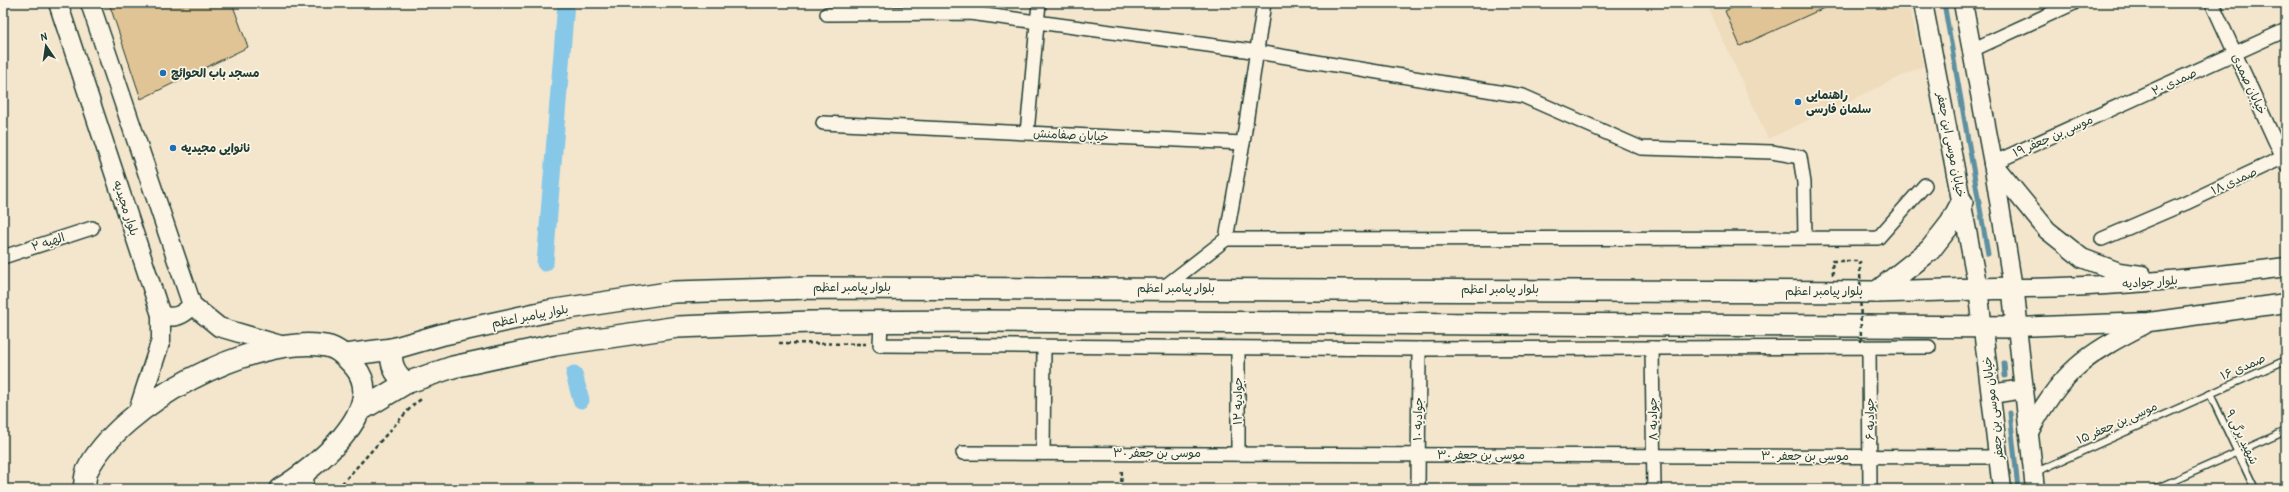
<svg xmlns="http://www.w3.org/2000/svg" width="2289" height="492" font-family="'Patrick Hand','Playpen Sans Arabic',sans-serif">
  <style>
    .built { fill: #eedcbc }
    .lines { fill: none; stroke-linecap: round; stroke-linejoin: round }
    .stream { stroke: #5d90a0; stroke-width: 5 }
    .canal { stroke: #87c8e8; stroke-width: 17 }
    .building { fill: #e1c495; stroke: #1f3d34 }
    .lane-casing { stroke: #1f3d34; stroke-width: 9 }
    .street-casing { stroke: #1f3d34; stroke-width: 16 }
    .secondary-casing { stroke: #1f3d34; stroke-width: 21 }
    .primary-casing { stroke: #1f3d34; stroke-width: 24 }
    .path { stroke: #1f3d34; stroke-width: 2.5; stroke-dasharray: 4 3; stroke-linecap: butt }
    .lane { stroke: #fcf5e5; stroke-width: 6 }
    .street { stroke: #fcf5e5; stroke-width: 13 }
    .secondary { stroke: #fcf5e5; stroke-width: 18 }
    .primary { stroke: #fcf5e5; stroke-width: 21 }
    .path-bridge { stroke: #1f3d34; stroke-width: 2.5; stroke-dasharray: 4 3; stroke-linecap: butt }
    .poi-dot { fill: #1f6fb2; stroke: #fcf5e5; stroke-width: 1.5 }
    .labels { text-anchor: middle; stroke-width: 3.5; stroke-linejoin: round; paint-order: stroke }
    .poi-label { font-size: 12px; font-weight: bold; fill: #1f3d34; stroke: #fcf5e5; text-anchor: start }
    .street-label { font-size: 12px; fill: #1f3d34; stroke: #fcf5e5 }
  </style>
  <rect width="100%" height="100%" fill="#f4e6cd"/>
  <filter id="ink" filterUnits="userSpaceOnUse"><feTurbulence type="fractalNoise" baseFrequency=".025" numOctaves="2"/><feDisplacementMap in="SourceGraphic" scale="8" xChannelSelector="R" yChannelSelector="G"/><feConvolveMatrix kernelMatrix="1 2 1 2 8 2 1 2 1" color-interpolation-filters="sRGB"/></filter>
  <g filter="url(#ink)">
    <polygon class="built" points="1717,3 1909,3 1923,66 1768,139 1708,7"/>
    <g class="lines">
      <g class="stream">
        <polyline points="1944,3 1988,254"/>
        <polyline points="2004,363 2005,376"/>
        <polyline points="2010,413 2018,489"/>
      </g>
      <g class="canal">
        <polyline points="545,263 566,3"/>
        <polyline points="574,374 581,400"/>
      </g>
    </g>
    <g class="building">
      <polygon points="109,3 232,3 248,47 141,99"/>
      <polygon points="1743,3 1835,3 1740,46 1725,11"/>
    </g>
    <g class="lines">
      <g class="lane-casing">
        <g id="lane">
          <polyline points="2210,394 2255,489"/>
          <polyline points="2036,472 2286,360"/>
          <polyline points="2155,489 2286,431"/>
        </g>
      </g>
      <g class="street-casing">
        <g id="street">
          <polyline points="1039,3 1027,133 1243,143"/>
          <polyline points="2212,3 2286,165"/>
          <polyline points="827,14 970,13 1245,50 1523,96 1641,148 1772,152 1800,157 1804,183 1805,238"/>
          <polyline points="1972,50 2074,3"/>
          <polyline points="823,123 1027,133"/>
          <polyline points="1993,163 2286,30"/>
          <polyline points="1226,239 1878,238 1925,185"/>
          <polyline points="2102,239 2186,203 2286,156"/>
          <polyline points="3,257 92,228"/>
          <polyline points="1163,288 1226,239 1243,143 1264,3"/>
          <polyline points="881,322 880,345 1419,349 1929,347"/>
          <polyline points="1652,348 1654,489"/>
          <polyline points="1869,348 1870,489"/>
          <polyline points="963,453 1998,457"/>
          <polyline points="1043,453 1044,347"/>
          <polyline points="1238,454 1238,348"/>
          <polyline points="304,489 310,468"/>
          <polyline points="1418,489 1419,349"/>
        </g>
      </g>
      <g class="secondary-casing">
        <g id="secondary">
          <polyline points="58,3 161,315 161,340 137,414"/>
          <polyline points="90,3 192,305 219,327 284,346"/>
          <polyline points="1923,3 1978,288 2002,489"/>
          <path d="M1963 3 1993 163 2013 288C2104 288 2195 279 2286 267"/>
          <polyline points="1993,164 2047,230 2082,258 2119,272 2142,275"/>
          <path d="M161 315C174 319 183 316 192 305"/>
          <polyline points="1991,394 2024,389"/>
          <path d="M2029 432C2061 372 2085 355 2144 325"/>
          <polyline points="2035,489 2017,327 2149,322 2286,303"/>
        </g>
      </g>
      <g class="primary-casing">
        <g id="primary">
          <polyline points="1877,292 1930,250 1951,223 1962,202"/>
          <path d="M392 349C390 364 394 373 406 383"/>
          <polyline points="345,355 392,349 444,334 549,311 674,292 810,288 1877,292 2013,288 2017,327 987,321 811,322 678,327 555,345 453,367 406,383 361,410"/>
          <path d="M84 489C85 484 85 476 87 471 120 404 252 334 326 346 338 348 347 358 355 367 390 409 312 470 280 489"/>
        </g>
      </g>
      <g class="path">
        <polyline points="1833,275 1832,261 1860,261"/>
        <polyline points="779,343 866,344"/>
        <polyline points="337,489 414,404 423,398"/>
        <polyline points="1121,489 1122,468"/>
      </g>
      <use href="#lane" class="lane"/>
      <use href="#street" class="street"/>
      <use href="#secondary" class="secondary"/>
      <use href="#primary" class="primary"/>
      <polyline class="path-bridge" points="1860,261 1861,344"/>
    </g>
  </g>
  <g class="poi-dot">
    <circle cx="163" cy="73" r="4"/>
    <circle cx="1798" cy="102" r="4"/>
    <circle cx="173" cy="148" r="4"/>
  </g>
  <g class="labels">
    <g class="poi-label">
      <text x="171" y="77">مسجد باب الحوائج</text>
      <text x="1806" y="99">راهنمایی<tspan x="1806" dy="14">سلمان فارسی</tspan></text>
      <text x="181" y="152">نانوایی مجیدیه</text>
    </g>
    <g class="street-label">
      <text transform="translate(2174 82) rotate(-25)" y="4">صمدی ۲۰</text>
      <text transform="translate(2249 84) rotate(65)" y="4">خیابان صمدی</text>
      <text transform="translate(1071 135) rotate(3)" y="4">خیابان صفامنش</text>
      <text transform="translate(2053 136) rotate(-24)" y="4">موسی بن جعفر ۱۹</text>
      <text transform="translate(1951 145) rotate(79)" y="4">خیابان موسی ابن جعفر</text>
      <text transform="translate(2234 181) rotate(-25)" y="4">صمدی ۱۸</text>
      <text transform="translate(126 208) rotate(72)" y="4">بلوار مجیدیه</text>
      <text transform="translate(48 242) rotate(-18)" y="4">الهیه ۲</text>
      <text transform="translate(2150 282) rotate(-4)" y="4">بلوار جوادیه</text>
      <text x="852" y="291">بلوار پیامبر اعظم</text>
      <text x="1176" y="292">بلوار پیامبر اعظم</text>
      <text x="1500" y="293">بلوار پیامبر اعظم</text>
      <text x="1824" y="295">بلوار پیامبر اعظم</text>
      <text transform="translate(530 316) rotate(-11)" y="4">بلوار پیامبر اعظم</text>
      <text transform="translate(2243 367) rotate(-24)" y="4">صمدی ۱۶</text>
      <text transform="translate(1238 401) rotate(-90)" y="4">جوادیه ۱۲</text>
      <text transform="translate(1993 408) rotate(-97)" y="4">خیابان موسی بن جعفر</text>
      <text transform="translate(1418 419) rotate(-89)" y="4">جوادیه ۱۰</text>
      <text transform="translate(1653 419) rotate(-91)" y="4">جوادیه ۸</text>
      <text transform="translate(1870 419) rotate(-91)" y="4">جوادیه ۶</text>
      <text transform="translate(2117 423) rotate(-24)" y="4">موسی بن جعفر ۱۵</text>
      <text transform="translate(2242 437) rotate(64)" y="4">شهید برگی ۹</text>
      <text x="1157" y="457">موسی بن جعفر ۳۰</text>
      <text x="1481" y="459">موسی بن جعفر ۳۰</text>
      <text x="1805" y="460">موسی بن جعفر ۳۰</text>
    </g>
  </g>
  <rect width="2289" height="492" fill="none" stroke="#fcf5e5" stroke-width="16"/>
  <rect x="8" y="8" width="2273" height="476" fill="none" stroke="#1f3d34" stroke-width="1.5" filter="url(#ink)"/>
  <g transform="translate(46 46) rotate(347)" stroke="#fcf5e5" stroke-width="3" paint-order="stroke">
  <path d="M0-3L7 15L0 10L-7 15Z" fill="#1f3d34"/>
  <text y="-6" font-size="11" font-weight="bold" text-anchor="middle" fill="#1f3d34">N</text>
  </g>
</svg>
